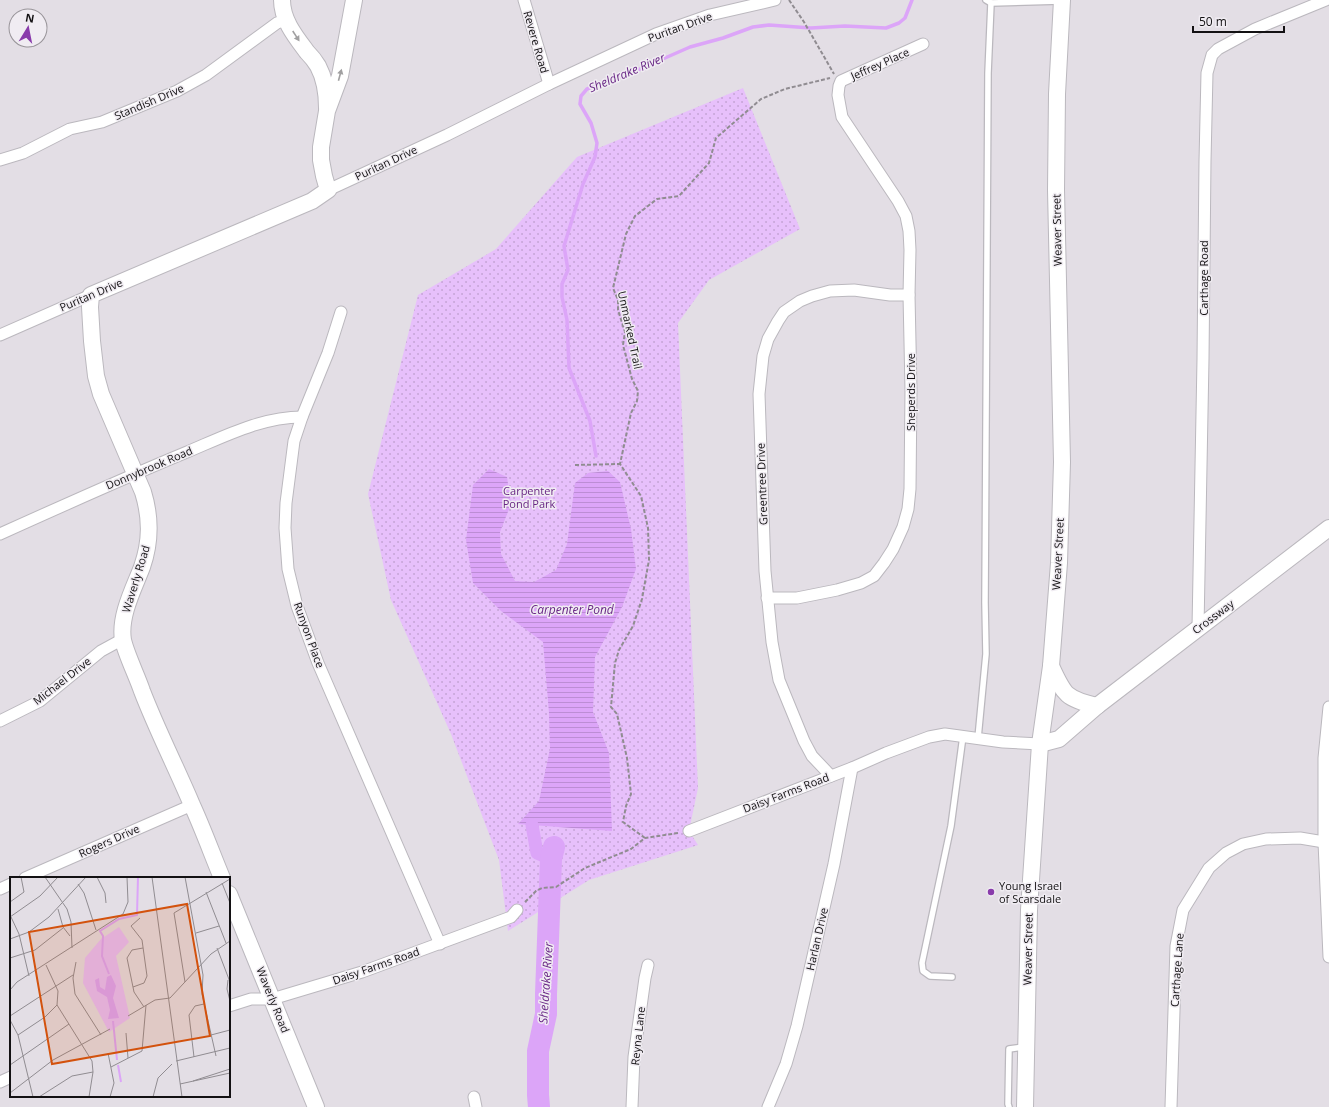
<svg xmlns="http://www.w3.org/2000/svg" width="1329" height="1107" font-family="'Open Sans',sans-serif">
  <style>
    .park { fill: url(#park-dots) }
    .water { fill: url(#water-rules) }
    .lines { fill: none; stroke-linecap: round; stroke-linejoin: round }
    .stream { stroke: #dca5f8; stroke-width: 3.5 }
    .canal { stroke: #dca5f8; stroke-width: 13 }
    .river { stroke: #dca5f8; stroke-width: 22 }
    .lane-casing { stroke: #bbb8be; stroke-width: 8 }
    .street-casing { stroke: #bbb8be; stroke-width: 13 }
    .secondary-casing { stroke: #bbb8be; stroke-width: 18 }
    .path { stroke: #908c91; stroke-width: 2; stroke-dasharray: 4 2; stroke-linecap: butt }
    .lane { stroke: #fff; stroke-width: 5.5 }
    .street { stroke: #fff; stroke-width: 11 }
    .secondary { stroke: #fff; stroke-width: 16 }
    .oneway { fill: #a1a0a1 }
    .poi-dot { fill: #893bab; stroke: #f0ecf2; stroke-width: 1.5 }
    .labels { text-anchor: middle; stroke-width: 3; stroke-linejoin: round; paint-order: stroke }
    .street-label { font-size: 11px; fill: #131113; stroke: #f0ecf2 }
    .park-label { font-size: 11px; fill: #682584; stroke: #f0ecf2 }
    .poi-label { font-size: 11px; fill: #131113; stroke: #f0ecf2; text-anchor: start }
    .water-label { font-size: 12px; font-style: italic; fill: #692786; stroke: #f0ecf2 }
    .inset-river { fill: none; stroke: #dca5f8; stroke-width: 2 }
    .inset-road { fill: none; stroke: #908c91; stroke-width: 1 }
    .view { fill: #d3520d; fill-opacity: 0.15; stroke: #d3520d; stroke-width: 2 }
    .inset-edge { fill: none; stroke: #131113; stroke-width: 2 }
  </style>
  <defs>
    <pattern id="park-dots" width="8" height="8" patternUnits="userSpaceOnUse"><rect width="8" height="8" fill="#e7c0fb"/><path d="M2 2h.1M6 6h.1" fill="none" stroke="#c5a4d6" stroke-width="1.8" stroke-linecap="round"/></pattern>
    <pattern id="water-rules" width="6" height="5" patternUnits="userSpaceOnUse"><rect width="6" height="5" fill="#dca5f8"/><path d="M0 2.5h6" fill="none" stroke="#bc8dd4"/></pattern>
  </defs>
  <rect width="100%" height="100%" fill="#e3dee5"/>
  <polygon class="park" points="743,88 800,229 709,280 678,323 698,788 689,831 698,845 589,880 508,931 499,860 451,734 391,600 368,494 418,295 496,249 577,157"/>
  <polygon class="water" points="489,469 507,477 511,504 500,532 501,554 515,581 534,582 556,570 567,544 575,483 588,473 608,471 620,482 631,529 636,569 622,607 595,657 593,712 609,753 612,831 518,824 539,801 550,749 549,713 543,642 501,611 473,583 466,540 473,485"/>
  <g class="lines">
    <polyline class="stream" points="596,456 590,421 569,368 567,320 562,297 562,284 568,270 564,246 583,184 595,157 597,143 591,123 580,104 581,96 587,89 640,69 690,47 723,38 753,27 769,25 811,28 845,26 886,28 899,23 905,18 912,0"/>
    <polyline class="canal" points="532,825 537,853 551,859"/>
    <polyline class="river" points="539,1107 538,1095 538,1051 546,1014 546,994 551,859 554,847"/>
    <g class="lane-casing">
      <g id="lane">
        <polyline points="986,0 991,3 1061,1"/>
        <polyline points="978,738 986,654 985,603 988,73 991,3"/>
        <polyline points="952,977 930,976 923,971 922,963 951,826 963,736"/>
        <polyline points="1009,1107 1008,1104 1009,1049 1024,1047"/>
      </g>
    </g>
    <g class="street-casing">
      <g id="street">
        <polyline points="524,0 549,84"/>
        <polyline points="0,160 23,153 70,129 102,122 177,91 206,75 277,23 285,20"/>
        <polyline points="328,190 447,135 549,84 656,34 710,15 775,0"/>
        <polyline points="341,312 328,353 302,417 294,441 286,503 285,528 288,569 297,606 318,663 440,944"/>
        <polyline points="0,335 91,295"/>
        <path d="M0 534C62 506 124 478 187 452 223 437 261 417 302 417"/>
        <polyline points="767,598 797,598 837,590 861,583 874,576 884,563 893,549 903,527 908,509 910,489 911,390 909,295 910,250 909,231 906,216 898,201 842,117 838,95 839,86 841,81 923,44"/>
        <polyline points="1198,628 1203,359 1205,161 1207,73 1212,55 1218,49 1255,29 1326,0"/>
        <polyline points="1329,707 1324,758 1324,842 1329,957"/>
        <polyline points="0,721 40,701 101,651 123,639"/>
        <polyline points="831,776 812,756 804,741 779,680 772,642 765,571 759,394 763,356 768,339 778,321 784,312 800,301 812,296 830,291 854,290 890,295 909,295"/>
        <polyline points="689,831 852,768 886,753 929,737 945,734 1003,742 1040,744"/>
        <polyline points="25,878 192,805"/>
        <polyline points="0,889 11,884"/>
        <polyline points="229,1006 251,999 272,999 362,972 511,917 517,910"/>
        <polyline points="0,1082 11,1077"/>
        <polyline points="474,1097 476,1107"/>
        <polyline points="632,1107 634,1057 645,978 648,965"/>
        <polyline points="768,1107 786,1064 797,1026 834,864 852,768"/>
        <polyline points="1171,1107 1176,946 1183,910 1209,868 1226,853 1243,844 1266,839 1300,838 1324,842"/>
      </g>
    </g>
    <g class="secondary-casing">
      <g id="secondary">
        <path d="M282 0C282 20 295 36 307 52 311 56 315 61 318 66 325 79 327 94 327 108"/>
        <path d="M1051 666C1064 694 1065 699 1097 706"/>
        <polyline points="1040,744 1059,739 1097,706 1329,528"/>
        <path d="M222 878C212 854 203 829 192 805 176 767 157 730 142 691 137 676 126 654 123 640 119 616 134 588 142 567 151 541 151 518 143 492L101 394 96 376 92 341 90 307 91 295 312 201 328 190 324 176 321 160V147L327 111 340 76 354 0"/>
        <polyline points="229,894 316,1107"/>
        <polyline points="1025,1107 1029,910 1040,744 1051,666 1059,563 1062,462 1056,190 1057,94 1062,0"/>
      </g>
    </g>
    <g class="path">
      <polyline points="789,0 804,22 834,74"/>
      <polyline points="575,465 620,464"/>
      <polyline points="645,838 623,822 626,806 631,794 627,758 617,714 611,707 615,663 619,650 633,626 642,599 649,560 648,528 641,496 620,464 631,413 637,401 638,391 632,379 623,345 625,332 618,310 618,300 613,288 626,234 635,216 657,199 679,196 709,163 716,138 761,99 785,89 830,78"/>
      <polyline points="525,902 536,891 542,888 556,887 585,868 631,849 645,838 678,833"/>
    </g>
    <use href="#lane" class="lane"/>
    <use href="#street" class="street"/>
    <use href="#secondary" class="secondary"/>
  </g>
  <defs><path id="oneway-solid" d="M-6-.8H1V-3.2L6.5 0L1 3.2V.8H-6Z"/></defs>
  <g class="oneway">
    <use href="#oneway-solid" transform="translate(296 36) rotate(57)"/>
    <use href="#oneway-solid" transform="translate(340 75) rotate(-75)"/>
  </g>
  <circle class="poi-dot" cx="991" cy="892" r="4"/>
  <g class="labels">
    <g class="street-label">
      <text transform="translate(680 27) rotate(-20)" y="4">Puritan Drive</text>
      <text transform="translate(536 42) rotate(74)" y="4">Revere Road</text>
      <text transform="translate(880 64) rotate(-24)" y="4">Jeffrey Place</text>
      <text transform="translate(149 102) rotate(-23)" y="4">Standish Drive</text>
      <text transform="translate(386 163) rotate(-25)" y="4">Puritan Drive</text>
      <text transform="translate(1057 230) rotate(-91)" y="4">Weaver Street</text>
      <text transform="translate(1204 278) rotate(-90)" y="4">Carthage Road</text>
      <text transform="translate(91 295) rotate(-23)" y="4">Puritan Drive</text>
      <text transform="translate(630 330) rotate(78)" y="4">Unmarked Trail</text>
      <text transform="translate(911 392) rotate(-90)" y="4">Sheperds Drive</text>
      <text transform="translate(149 468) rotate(-23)" y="4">Donnybrook Road</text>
      <text transform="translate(762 484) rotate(-92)" y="4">Greentree Drive</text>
      <text transform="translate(1058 554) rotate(-87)" y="4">Weaver Street</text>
      <text transform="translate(136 579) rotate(-73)" y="4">Waverly Road</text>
      <text transform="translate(1213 617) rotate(-37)" y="4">Crossway</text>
      <text transform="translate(309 635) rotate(70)" y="4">Runyon Place</text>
      <text transform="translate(62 681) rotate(-38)" y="4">Michael Drive</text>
      <text transform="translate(786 793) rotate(-21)" y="4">Daisy Farms Road</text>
      <text transform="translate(109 841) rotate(-24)" y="4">Rogers Drive</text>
      <text transform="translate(817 939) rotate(-77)" y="4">Harlan Drive</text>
      <text transform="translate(1028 949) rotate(-89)" y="4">Weaver Street</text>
      <text transform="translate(376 966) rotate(-19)" y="4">Daisy Farms Road</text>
      <text transform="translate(1177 970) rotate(-86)" y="4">Carthage Lane</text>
      <text transform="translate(273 1000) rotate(68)" y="4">Waverly Road</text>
      <text transform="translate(638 1036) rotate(-84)" y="4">Reyna Lane</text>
    </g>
    <g class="park-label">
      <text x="529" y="495">Carpenter<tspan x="529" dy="13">Pond Park</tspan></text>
    </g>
    <g class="poi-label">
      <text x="999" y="890">Young Israel<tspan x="999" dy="13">of Scarsdale</tspan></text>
    </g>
    <g class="water-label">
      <text transform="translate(627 73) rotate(-23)" y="4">Sheldrake River</text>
      <text x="572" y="614">Carpenter Pond</text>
      <text transform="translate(546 983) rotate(-86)" y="4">Sheldrake River</text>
    </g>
  </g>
  <g transform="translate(10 877)">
    <rect width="220" height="220" fill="#e3dee5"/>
    <path d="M109 50 119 65 106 79 120 141 99 155 73 106 75 81 91 62Z" fill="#e7c0fb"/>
    <path d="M101 98 106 109 103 121 109 141 98 142 100 133 97 120 87 114 85 103 89 101 90 110 95 113 97 100Z" fill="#dca5f8"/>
    <path class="inset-river" d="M99 97 92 79 93 59 90 54 109 42 127 38 128 0M103 144 107 183M108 188 111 205"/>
    <path class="inset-road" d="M35 0 57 32 61 45 62 71M87 0 95 16 96 26M142 0 172 220M175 0 193 98 192 117 206 179M212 6 220 26M68 7 74 16 86 53M196 15 216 66M0 25 14 15 11 0M48 32 53 50 60 59M0 40 30 19 48 0M1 40 9 57 19 99M186 56 209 49M0 62 19 55 39 40 76 0M133 71 122 73 117 81 124 115 134 130M207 71 220 105M0 81 25 73 53 51M66 85 63 101 65 117 91 158M36 88 48 114 47 128 82 184 83 195 79 220M218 103 217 112 220 124M175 105 164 36 220 2M123 110 134 106 137 99 132 63 121 49 130 41M0 113 7 105 113 37 118 25 117 0M0 139 63 98M118 139 145 123 160 121 201 77 220 64M0 143 8 158 23 220M116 156 118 181M8 158 35 140 47 128M201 158 220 153M98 176 104 206 100 220M184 180 179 138 185 129 194 127M166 184 220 171M0 188 59 147M101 190 132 174 136 128M183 204 220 192M170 207 220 196M0 216 43 183 100 152M29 220 62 199 83 195M143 220 148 201 162 187"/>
    <path class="view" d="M177 27 200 159 42 187 19 55Z"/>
    <rect width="220" height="220" class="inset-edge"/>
  </g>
  <g transform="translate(28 28) rotate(10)"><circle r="19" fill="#f0ecf2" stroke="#989499"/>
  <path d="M0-3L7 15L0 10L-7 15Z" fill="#893bab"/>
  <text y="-6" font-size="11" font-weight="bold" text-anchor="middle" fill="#131113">N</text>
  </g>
  <path d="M1193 26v6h91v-6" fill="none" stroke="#131113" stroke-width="2"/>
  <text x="1199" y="26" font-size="12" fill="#131113" stroke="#f0ecf2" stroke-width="3" paint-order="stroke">50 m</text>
</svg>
